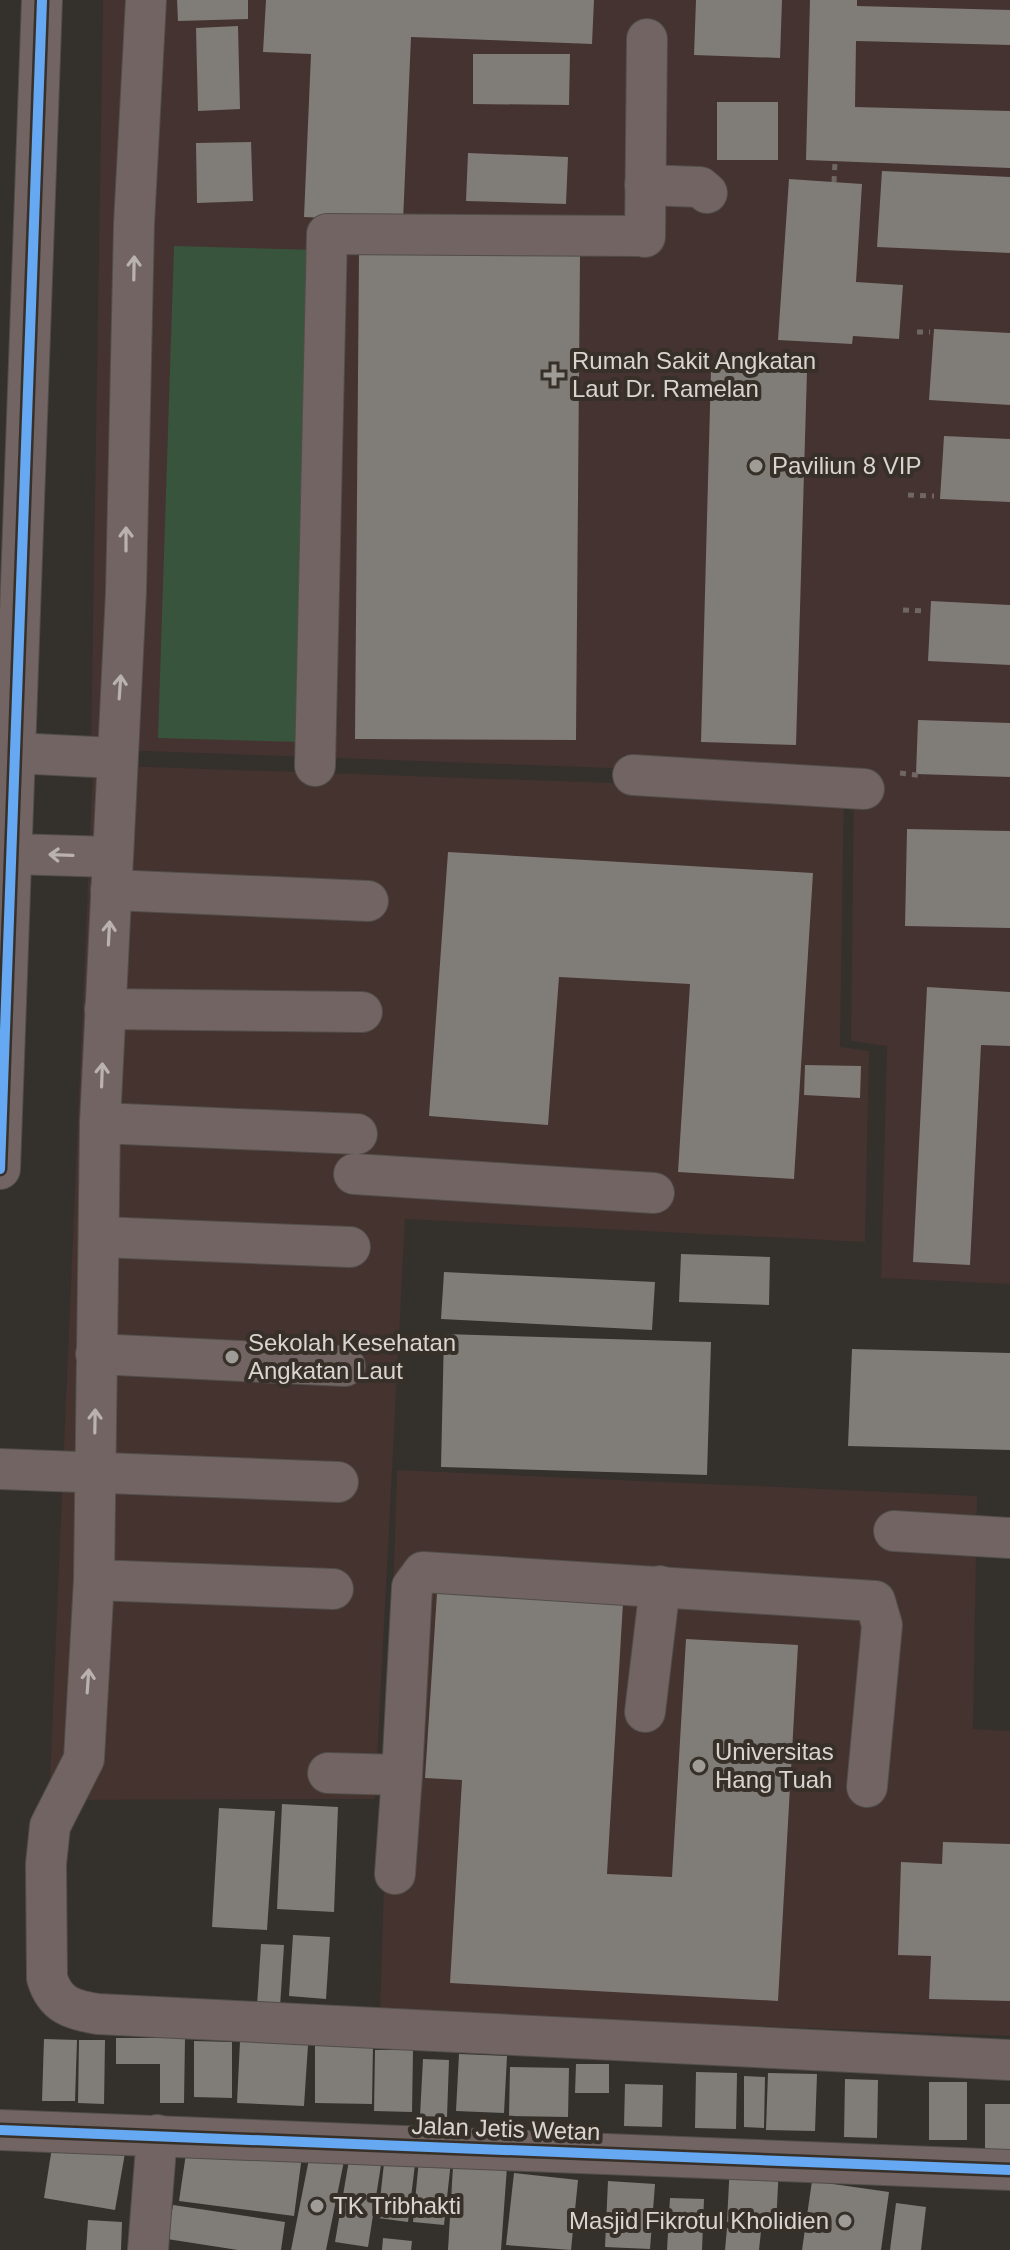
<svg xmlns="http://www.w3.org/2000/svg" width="1010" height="2250" font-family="Arial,sans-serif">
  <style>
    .education { fill: #44332f }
    .medical { fill: #443330 }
    .grass { fill: #38543d }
    .building { fill: #807c78 }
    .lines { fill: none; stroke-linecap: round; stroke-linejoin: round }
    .minor-casing { stroke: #514e4a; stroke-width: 42 }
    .path { stroke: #706663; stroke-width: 5; stroke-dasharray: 6 6; stroke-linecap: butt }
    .minor { stroke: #726462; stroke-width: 40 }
    .cycleway-casing { stroke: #373029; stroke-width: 15 }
    .cycleway { stroke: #66a8f1; stroke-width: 10 }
    .oneway { stroke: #bab2af }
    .poi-dot { fill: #9f9b97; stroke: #373029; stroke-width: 3 }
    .labels { text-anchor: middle; stroke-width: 8; stroke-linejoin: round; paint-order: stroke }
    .poi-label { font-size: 24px; fill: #d9d4d0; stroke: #373029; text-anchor: start }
    .street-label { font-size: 24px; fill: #d9d4d0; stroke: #373029 }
  </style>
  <rect width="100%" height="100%" fill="#34302c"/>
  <g class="education">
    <polygon points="93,765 844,791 840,1047 869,1051 865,1242 405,1219 375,1799 49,1800"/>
    <polygon points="397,1470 977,1496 973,1729 1010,1731 1010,2036 380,2011"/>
  </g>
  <polygon class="medical" points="103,0 1010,0 1010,1284 881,1278 887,1046 851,1041 854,777 91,749"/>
  <polygon class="grass" points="174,246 318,250 302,742 158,738"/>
  <g class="building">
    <polygon points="177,0 248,0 248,19 178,21"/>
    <polygon points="266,0 594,0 592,44 411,37 403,221 304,217 311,54 263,52"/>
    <polygon points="696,0 782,0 780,58 694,55"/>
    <polygon points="810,0 857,0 857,6 1010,10 1010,45 856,41 855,107 1010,111 1010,168 806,160"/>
    <polygon points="238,26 240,109 198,111 196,28"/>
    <polygon points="473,54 570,54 569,105 473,104"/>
    <rect x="717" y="102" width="61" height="58"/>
    <polygon points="251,142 253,201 197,203 196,143"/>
    <polygon points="468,153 568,157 566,204 466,201"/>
    <polygon points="882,171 1010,177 1010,253 877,247"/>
    <polygon points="789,179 862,184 856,282 903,285 899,339 853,336 852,344 778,340"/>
    <polygon points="359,254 580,255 576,740 355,739"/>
    <polygon points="934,329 1010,333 1010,405 929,400"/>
    <polygon points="711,369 807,371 796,745 701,742"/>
    <polygon points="944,436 1010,439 1010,502 940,499"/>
    <polygon points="931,601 1010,605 1010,665 928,661"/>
    <polygon points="918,720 1010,723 1010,777 916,774"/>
    <polygon points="907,829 1010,831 1010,928 905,926"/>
    <polygon points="448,852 813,873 794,1179 678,1172 690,984 559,977 548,1125 429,1116"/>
    <polygon points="927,987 1010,992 1010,1046 981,1045 970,1265 913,1262"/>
    <polygon points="805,1065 861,1066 860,1098 804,1095"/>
    <polygon points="681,1254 770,1257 769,1305 679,1302"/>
    <polygon points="444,1272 655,1282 652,1330 441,1319"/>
    <polygon points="444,1334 711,1342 707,1475 441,1467"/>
    <polygon points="852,1349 1010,1353 1010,1450 848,1446"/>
    <polygon points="437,1593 623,1603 607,1874 672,1877 686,1639 798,1645 778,2001 450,1983 462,1780 425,1778"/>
    <polygon points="282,1804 338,1807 334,1912 277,1909"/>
    <polygon points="219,1808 275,1811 267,1930 212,1927"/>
    <polygon points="943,1842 1010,1844 1010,2001 929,1999 931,1956 898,1955 901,1862 942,1864"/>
    <polygon points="293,1935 330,1937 326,1999 289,1996"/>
    <polygon points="261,1944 284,1945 280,2007 257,2006"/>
    <polygon points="116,2038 185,2038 184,2103 160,2103 160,2064 116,2064"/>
    <polygon points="44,2039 77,2040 75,2101 42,2101"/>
    <polygon points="79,2040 105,2040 104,2104 78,2103"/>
    <polygon points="194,2041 232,2042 232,2098 194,2097"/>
    <polygon points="240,2041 308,2045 304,2106 237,2103"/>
    <polygon points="315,2043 373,2045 372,2104 315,2103"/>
    <polygon points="375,2050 413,2050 412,2112 374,2111"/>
    <polygon points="459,2054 507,2056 504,2113 456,2111"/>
    <polygon points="423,2059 449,2060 447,2117 420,2116"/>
    <polygon points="576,2064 609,2064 609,2093 575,2093"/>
    <polygon points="510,2067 569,2068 568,2117 509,2116"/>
    <polygon points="696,2072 737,2073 736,2129 695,2128"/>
    <polygon points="768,2073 817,2074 815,2131 766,2130"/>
    <polygon points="744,2076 765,2077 764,2128 744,2127"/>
    <polygon points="845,2079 878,2080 877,2138 844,2137"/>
    <rect x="929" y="2082" width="38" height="58"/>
    <polygon points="625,2084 663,2085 662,2127 624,2126"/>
    <rect x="985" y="2104" width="25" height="45"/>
    <polygon points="188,2140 302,2156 294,2216 179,2201"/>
    <polygon points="53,2141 125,2153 115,2210 44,2198"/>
    <polygon points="386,2145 417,2148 408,2222 378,2218"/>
    <polygon points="420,2149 452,2152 444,2225 413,2222"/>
    <polygon points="454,2150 508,2153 501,2250 448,2250"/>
    <polygon points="310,2154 344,2161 326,2250 291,2250"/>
    <polygon points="349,2160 381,2165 368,2247 335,2242"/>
    <polygon points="730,2163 779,2166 776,2225 727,2222"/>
    <polygon points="514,2173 578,2180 571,2250 506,2245"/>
    <polygon points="608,2181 655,2184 650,2249 605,2247"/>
    <polygon points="812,2181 889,2192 881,2250 802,2250"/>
    <polygon points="670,2198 704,2199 702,2250 667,2250"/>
    <polygon points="896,2203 926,2207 921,2250 890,2250"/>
    <polygon points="173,2205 285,2222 281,2250 238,2250 167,2239"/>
    <polygon points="88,2220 122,2222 121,2250 86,2250"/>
    <polygon points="727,2228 761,2231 759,2250 725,2250"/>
    <polygon points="383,2238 412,2241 411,2250 382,2250"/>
  </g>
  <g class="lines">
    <g class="minor-casing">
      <g id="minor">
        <path d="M146 0 134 224 126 592 100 1123 94 1580 84 1759 50 1826 46 1864 47 1978C55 2005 72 2010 98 2014L1010 2060"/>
        <polyline points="645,185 700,187 707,193"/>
        <polyline points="645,237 647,39"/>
        <polyline points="14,753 115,758"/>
        <polyline points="315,766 327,234 644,236"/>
        <polyline points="633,775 864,789"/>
        <polyline points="11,854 112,857"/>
        <polyline points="111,890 368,901"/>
        <polyline points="105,1009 362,1012"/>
        <polyline points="100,1123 357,1134"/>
        <polyline points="0,1169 42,0"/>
        <polyline points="354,1174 654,1193"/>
        <polyline points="100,1237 350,1247"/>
        <polyline points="96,1354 345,1366"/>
        <polyline points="0,1469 338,1482"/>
        <polyline points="894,1531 1010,1538"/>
        <polyline points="94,1580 333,1589"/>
        <polyline points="645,1712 660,1586"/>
        <polyline points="328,1773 402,1775 412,1587 423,1572 875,1601 882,1625 867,1787"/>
        <polyline points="395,1874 402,1775"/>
        <polyline points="0,2130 1010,2170"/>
        <polyline points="148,2250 157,2135"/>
      </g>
    </g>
    <g class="path">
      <polyline points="834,182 835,161"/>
      <polyline points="917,332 930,332"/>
      <polyline points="908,495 934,496"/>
      <polyline points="903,610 927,611"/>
      <polyline points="900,773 924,776"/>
    </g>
    <use href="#minor" class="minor"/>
    <g class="cycleway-casing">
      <g id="cycleway">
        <polyline points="0,1169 42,0"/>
        <polyline points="0,2130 1010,2170"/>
      </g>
    </g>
    <use href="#cycleway" class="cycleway"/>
  </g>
  <defs><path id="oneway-shaft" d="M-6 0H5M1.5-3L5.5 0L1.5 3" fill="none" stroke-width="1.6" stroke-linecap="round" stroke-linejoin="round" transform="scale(2)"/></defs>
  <g class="oneway">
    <use href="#oneway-shaft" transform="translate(134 268) rotate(-89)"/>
    <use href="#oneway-shaft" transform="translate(126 539) rotate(-90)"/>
    <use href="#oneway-shaft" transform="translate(120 687) rotate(-86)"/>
    <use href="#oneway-shaft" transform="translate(61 855) rotate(-178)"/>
    <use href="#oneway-shaft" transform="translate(109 933) rotate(-87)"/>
    <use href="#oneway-shaft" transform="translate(102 1075) rotate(-88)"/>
    <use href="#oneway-shaft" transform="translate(95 1421) rotate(-89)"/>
    <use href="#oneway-shaft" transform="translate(88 1681) rotate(-86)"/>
  </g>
  <g class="poi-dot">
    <path d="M550 363h8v8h8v8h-8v8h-8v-8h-8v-8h8z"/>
    <circle cx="756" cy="466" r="8"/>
    <circle cx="232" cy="1357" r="8"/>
    <circle cx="699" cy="1766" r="8"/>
    <circle cx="317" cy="2206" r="8"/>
    <circle cx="845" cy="2221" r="8"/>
  </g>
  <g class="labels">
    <g class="poi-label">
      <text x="572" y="369">Rumah Sakit Angkatan<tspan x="572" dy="28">Laut Dr. Ramelan</tspan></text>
      <text x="772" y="474">Paviliun 8 VIP</text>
      <text x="248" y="1351">Sekolah Kesehatan<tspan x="248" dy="28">Angkatan Laut</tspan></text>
      <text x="715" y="1760">Universitas<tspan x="715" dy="28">Hang Tuah</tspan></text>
      <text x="333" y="2214">TK Tribhakti</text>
      <text x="829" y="2229" text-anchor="end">Masjid Fikrotul Kholidien</text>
    </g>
    <g class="street-label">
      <text transform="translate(506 2129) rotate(2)" y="8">Jalan Jetis Wetan</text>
    </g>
  </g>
</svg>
